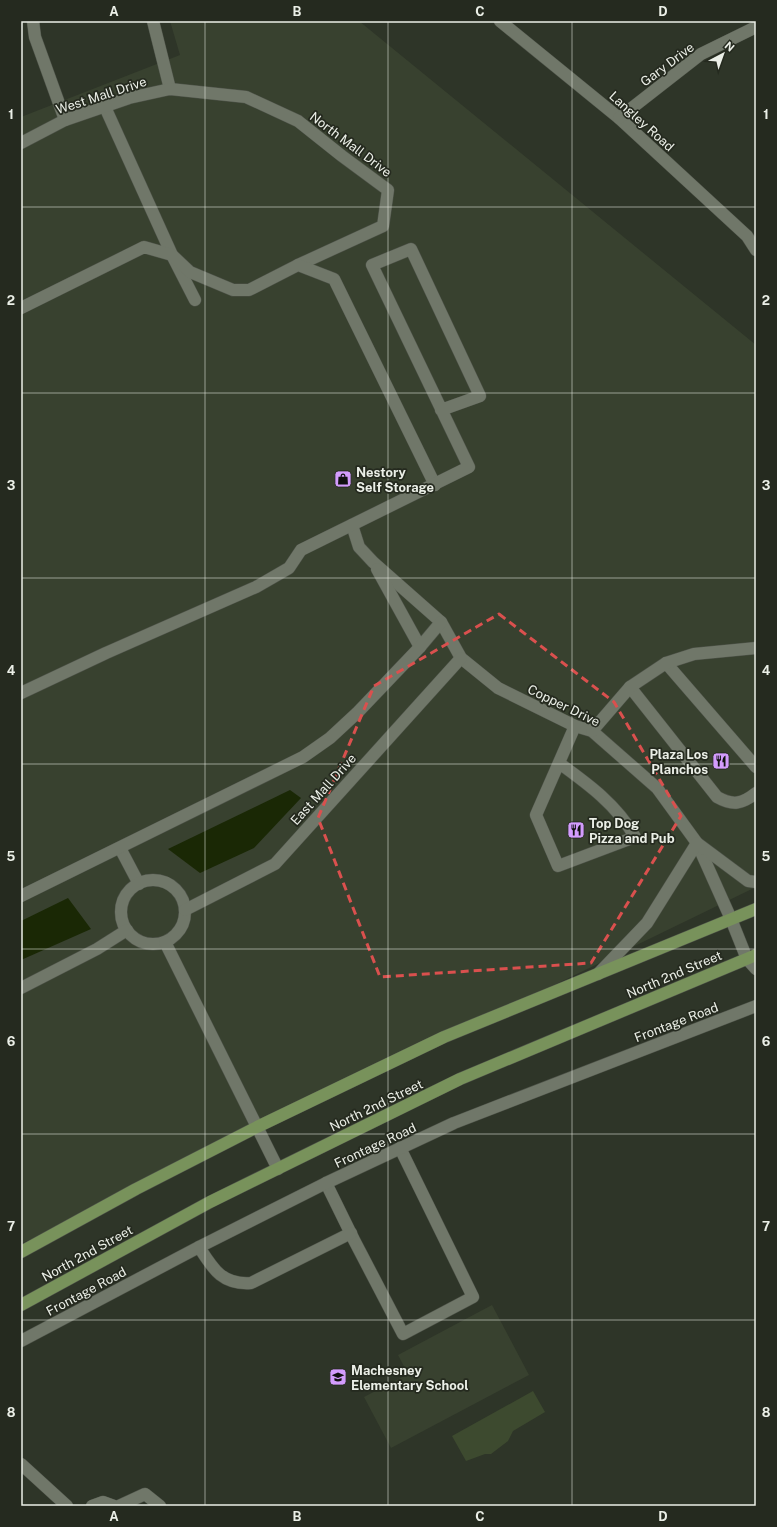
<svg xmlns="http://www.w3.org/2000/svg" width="777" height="1527" font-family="'Public Sans',sans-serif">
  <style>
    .built { fill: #38412f }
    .green { fill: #3d4a2f }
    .water { fill: #1a2805 }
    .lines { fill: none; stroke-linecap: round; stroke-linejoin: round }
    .minor-casing { stroke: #4e5349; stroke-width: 13 }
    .major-casing { stroke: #4e5349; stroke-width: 13 }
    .minor { stroke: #707769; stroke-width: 12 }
    .major { stroke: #78925b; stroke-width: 12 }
    .marked { fill: none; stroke: #da504e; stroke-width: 3; stroke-dasharray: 8 5; stroke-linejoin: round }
    .grid { fill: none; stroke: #ebefe7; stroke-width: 1; stroke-opacity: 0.55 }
    .labels { text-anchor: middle; stroke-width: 3.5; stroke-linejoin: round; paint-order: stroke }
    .street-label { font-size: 13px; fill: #ebefe7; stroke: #252a1f }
    .poi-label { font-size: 13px; font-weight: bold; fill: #ebefe7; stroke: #252a1f; text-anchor: start }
    .neatline { fill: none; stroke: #ebefe7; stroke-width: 1.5 }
    .grid-label { font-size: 13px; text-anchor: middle; font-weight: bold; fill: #ebefe7 }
  </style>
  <rect width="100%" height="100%" fill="#2e3528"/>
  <g class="built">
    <polygon points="170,21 359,21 756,345 756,887 21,1244 21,117 180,55"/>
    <polygon points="492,1305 529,1375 391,1448 364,1397 408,1374 398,1355"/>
  </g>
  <polygon class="green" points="533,1391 545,1412 513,1431 508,1441 491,1454 485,1454 466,1461 452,1436"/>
  <g class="water">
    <polygon points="290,790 301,798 254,848 200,873 168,849"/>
    <polygon points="68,898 91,929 21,960 21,921"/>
  </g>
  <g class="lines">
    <g class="minor-casing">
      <g id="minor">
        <polyline points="33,21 35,37 65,120"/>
        <polyline points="153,21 170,89"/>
        <polyline points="500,21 619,118 747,236 756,250"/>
        <polyline points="105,107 172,255 195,300"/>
        <polyline points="619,118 701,54 756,27"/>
        <polyline points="21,143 65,120 129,98 170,89 246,97 298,121 342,156 388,190 383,226 298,265"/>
        <polyline points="21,308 144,247 172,255 190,272 233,290 249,290 298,265 334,279 435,485"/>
        <polyline points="352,525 359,547 373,562 441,622 461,658 498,688 575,726 592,731 657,788 697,843 731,919 747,959 756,969"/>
        <polyline points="377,569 420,647"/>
        <polyline points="666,663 756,767"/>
        <path d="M630 687 717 797C733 806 742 804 756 793"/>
        <polyline points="21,693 106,653 256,587 289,568 301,550 469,467 372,265 411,249 480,396 441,410"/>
        <polyline points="592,731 630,687 666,663 694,654 756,648"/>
        <path d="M559 763C588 784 617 805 635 837L558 866 536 815 575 726"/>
        <polyline points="120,848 139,884"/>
        <circle cx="153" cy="912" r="32"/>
        <polyline points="21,896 303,757 330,738 358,712 420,647 441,622"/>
        <polyline points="185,910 275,864 461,658"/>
        <polyline points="165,942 278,1169"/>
        <polyline points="598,974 647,923 697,843 748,881 756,882"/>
        <polyline points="21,988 97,949 127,930"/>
        <polyline points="326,1183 354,1240 403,1334 473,1297 400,1148"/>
        <path d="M199 1247C213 1269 222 1285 251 1283L351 1233"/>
        <polyline points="21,1341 199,1247 326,1183 454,1123 756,1006"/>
        <polyline points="21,1464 67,1506"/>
        <polyline points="92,1506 103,1502 114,1506"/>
        <polyline points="119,1506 145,1494 160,1506"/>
      </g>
    </g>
    <g class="major-casing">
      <g id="major">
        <polyline points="21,1252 136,1189 257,1127 444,1037 756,909"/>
        <polyline points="21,1305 210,1202 460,1079 756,955"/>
      </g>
    </g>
    <use href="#minor" class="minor"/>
    <use href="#major" class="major"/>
  </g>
  <path class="marked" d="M499 614 614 702 681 816 591 963 380 977 318 818 374 686Z"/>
  <path class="grid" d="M205 21V1506M388 21V1506M572 21V1506M21 207H756M21 393H756M21 578H756M21 764H756M21 949H756M21 1134H756M21 1320H756"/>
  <defs>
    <g id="shop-square" transform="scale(0.9)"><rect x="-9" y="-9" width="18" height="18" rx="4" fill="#d39cfd" stroke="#252a1f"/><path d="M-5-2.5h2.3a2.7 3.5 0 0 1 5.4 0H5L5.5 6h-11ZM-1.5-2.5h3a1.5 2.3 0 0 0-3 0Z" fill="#111"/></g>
    <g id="restaurant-square" transform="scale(0.9)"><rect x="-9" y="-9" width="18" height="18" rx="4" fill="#d39cfd" stroke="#252a1f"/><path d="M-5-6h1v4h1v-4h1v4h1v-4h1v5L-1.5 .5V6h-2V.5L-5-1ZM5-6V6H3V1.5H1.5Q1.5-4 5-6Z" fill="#111"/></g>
    <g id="school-square" transform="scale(0.9)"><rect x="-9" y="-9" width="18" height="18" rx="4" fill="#d39cfd" stroke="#252a1f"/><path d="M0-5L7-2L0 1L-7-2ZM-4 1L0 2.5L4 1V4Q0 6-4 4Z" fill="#111"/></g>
  </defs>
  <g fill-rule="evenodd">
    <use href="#shop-square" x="343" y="479"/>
    <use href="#restaurant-square" x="721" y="761"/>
    <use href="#restaurant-square" x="576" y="830"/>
    <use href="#school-square" x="338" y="1377"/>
  </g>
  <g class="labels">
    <g class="street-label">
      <text transform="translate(667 64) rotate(-37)" y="5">Gary Drive</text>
      <text transform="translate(101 95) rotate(-18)" y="5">West Mall Drive</text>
      <text transform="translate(642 121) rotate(42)" y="5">Langley Road</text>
      <text transform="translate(351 144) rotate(37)" y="5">North Mall Drive</text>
      <text transform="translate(564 705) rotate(26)" y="5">Copper Drive</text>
      <text transform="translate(323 789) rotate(-48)" y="5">East Mall Drive</text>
      <text transform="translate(674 974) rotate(-23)" y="5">North 2nd Street</text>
      <text transform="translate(676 1022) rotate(-21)" y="5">Frontage Road</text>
      <text transform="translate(376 1105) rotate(-26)" y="5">North 2nd Street</text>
      <text transform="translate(375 1145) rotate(-25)" y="5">Frontage Road</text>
      <text transform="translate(87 1253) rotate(-29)" y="5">North 2nd Street</text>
      <text transform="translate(86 1291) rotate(-28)" y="5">Frontage Road</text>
    </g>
    <g class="poi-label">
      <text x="356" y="477">Nestory<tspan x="356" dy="15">Self Storage</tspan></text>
      <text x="708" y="759" text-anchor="end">Plaza Los<tspan x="708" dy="15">Planchos</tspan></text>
      <text x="589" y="828">Top Dog<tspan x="589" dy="15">Pizza and Pub</tspan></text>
      <text x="351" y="1375">Machesney<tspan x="351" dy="15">Elementary School</tspan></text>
    </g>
  </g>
  <rect width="777" height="1527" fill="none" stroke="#252a1f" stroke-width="44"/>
  <g transform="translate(723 54) rotate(41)" stroke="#252a1f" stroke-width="3" paint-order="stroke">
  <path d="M0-3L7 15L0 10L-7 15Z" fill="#ebefe7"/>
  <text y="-6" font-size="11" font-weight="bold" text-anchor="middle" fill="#ebefe7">N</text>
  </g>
  <rect x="22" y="22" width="733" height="1483" class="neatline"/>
  <g class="grid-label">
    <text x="114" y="16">A</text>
    <text x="297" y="16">B</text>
    <text x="480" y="16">C</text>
    <text x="663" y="16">D</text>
    <text x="11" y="119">1</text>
    <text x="766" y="119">1</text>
    <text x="11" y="305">2</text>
    <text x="766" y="305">2</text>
    <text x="11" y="490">3</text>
    <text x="766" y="490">3</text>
    <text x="11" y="675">4</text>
    <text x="766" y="675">4</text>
    <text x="11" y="861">5</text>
    <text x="766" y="861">5</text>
    <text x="11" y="1046">6</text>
    <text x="766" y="1046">6</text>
    <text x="11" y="1231">7</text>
    <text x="766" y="1231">7</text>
    <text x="11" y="1417">8</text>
    <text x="766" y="1417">8</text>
    <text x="114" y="1521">A</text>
    <text x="297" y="1521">B</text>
    <text x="480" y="1521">C</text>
    <text x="663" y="1521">D</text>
  </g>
</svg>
